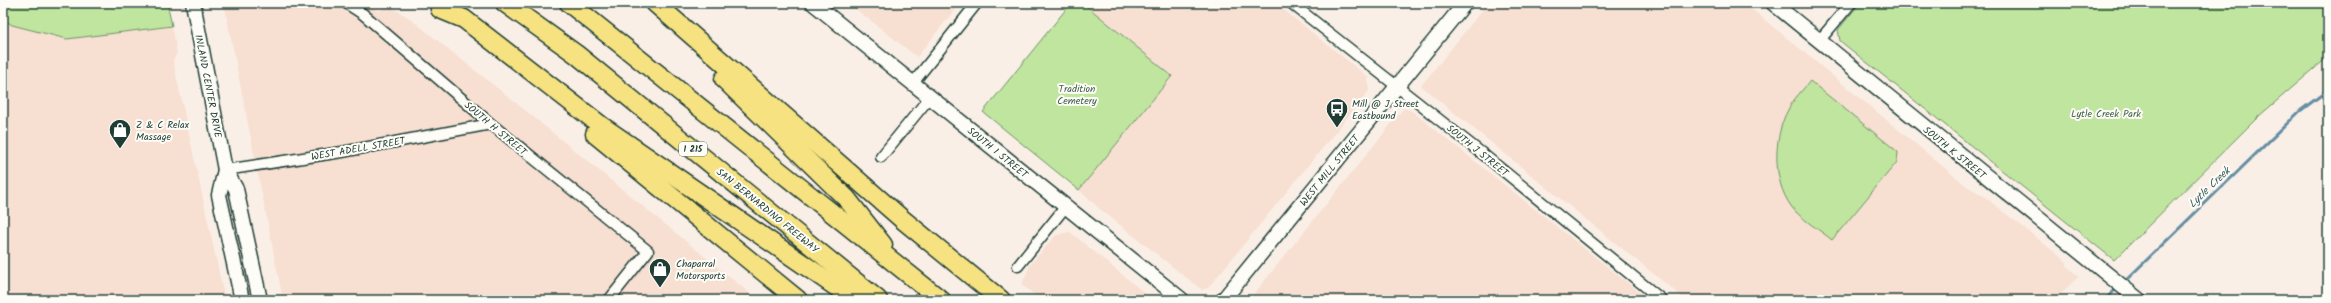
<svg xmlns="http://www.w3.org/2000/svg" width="2331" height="303" font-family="Kalam,sans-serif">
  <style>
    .built { fill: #f7dfd1 }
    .green { fill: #bfe59f; stroke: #6f916a }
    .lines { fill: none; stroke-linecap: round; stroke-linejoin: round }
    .stream { stroke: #638ea4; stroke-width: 3 }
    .street-casing { stroke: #1f3d34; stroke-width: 13 }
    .secondary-casing { stroke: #1f3d34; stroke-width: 17 }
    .highway-casing { stroke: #1f3d34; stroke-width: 21 }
    .street { stroke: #fdfcf7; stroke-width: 10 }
    .secondary { stroke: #fdfcf7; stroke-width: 14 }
    .highway { stroke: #f7e281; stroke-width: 18 }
    .labels { text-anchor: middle; stroke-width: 4; stroke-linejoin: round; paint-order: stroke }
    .shield { fill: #fdfcf7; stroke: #62766e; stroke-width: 1 }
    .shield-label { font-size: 9px; font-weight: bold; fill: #1f3d34 }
    .street-label { font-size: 10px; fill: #1f3d34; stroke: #fdfcf7 }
    .park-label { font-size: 10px; fill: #3f5f49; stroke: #fdfcf7 }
    .poi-label { font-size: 10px; fill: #1f3d34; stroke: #fdfcf7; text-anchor: start }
    .water-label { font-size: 11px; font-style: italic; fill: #3c5f62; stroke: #fdfcf7 }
  </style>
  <rect width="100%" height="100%" fill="#faefe6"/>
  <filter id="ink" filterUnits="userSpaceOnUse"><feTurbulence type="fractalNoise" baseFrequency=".025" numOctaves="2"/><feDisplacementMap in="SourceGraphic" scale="8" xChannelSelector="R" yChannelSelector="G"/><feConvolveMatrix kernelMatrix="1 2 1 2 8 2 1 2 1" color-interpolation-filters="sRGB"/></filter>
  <g filter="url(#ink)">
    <g class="built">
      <polygon points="224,3 368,3 379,12 386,4 408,17 521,107 758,300 283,300"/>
      <polygon points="848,3 960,3 917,57"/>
      <polygon points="1083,3 1275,3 1368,77 1369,91 1208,288 1202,290 1100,209 1079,190 1172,76"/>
      <polygon points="1488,3 1744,3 1968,187 1981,194 2067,262 2067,267 2079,276 2054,300 1686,300 1421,86"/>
      <polygon points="3,19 13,25 67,39 172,26 177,53 173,61 225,300 3,300"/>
      <polygon points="1404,108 1413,112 1649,300 1249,300"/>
      <polygon points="1070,232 1153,300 1041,300 1022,285 1030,265 1056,235"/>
    </g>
    <g class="green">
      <polygon points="3,3 167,3 172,26 67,39 12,25 3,19"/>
      <polygon points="1071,3 1083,3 1172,76 1079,190 983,112"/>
      <polygon points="1860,3 2328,3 2328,57 2259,116 2114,260 1840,41 1838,30"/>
      <path d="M1810 81 1898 152 1897 162 1832 240C1821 231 1806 222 1796 212 1772 187 1772 139 1788 110 1793 99 1803 90 1810 81Z"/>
    </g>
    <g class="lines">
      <g class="stream">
        <polyline points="2124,282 2300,111 2328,90"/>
        <polyline points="2105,300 2118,287"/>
      </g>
      <g class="street-casing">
        <g id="street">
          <polyline points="346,3 363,14 491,124 648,251 609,300"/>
          <polyline points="1291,3 1484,155 1662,300"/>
          <polyline points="1819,41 1851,3"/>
          <polyline points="913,83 977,3"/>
          <polyline points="881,157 930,97"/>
          <polyline points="225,170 342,152 491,124"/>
          <polyline points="1018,266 1066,206"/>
        </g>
      </g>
      <g class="secondary-casing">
        <g id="secondary">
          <polyline points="193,3 225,170 236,189 260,300"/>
          <polyline points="813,3 1182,300"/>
          <polyline points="1773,3 2139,300"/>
          <polyline points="225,170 219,195 242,300"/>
          <polyline points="1223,300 1465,3"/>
        </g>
      </g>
      <g class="highway-casing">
        <g id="highway">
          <polyline points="505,3 576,54 878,300"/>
          <polyline points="569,3 941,300"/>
          <polyline points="655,3 902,219 1001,300"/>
          <polyline points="440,9 464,19 603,127 851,297 859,300"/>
          <polyline points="724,79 847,199 883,245"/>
          <polyline points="595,134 798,300"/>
        </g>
      </g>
      <use href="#street" class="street"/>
      <use href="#secondary" class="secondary"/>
      <use href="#highway" class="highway"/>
    </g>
  </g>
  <defs>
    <g id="bus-pin" transform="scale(1.15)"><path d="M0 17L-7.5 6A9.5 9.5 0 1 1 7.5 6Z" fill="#1f3d34" stroke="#fdfcf7"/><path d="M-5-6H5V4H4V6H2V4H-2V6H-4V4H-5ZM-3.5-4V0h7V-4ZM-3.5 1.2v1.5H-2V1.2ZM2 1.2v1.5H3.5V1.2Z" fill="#fff"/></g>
    <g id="shop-pin" transform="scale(1.15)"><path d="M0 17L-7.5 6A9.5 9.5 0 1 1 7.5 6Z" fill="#1f3d34" stroke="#fdfcf7"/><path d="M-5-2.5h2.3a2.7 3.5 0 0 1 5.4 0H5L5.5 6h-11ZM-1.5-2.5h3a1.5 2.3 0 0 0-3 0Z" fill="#fff"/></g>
  </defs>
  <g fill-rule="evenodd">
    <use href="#bus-pin" x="1337" y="109"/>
    <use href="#shop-pin" x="120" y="130"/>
    <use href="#shop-pin" x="660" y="269"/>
  </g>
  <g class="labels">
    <rect class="shield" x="679" y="142" width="28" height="14" rx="3"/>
    <g class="shield-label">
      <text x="693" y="152">I 215</text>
    </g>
    <g class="street-label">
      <text transform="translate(209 86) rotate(79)" y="4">INLAND CENTER DRIVE</text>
      <text transform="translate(496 128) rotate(40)" y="4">SOUTH H STREET</text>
      <text transform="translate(358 148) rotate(-10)" y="4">WEST ADELL STREET</text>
      <text transform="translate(1478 150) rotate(39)" y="4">SOUTH J STREET</text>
      <text transform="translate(998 152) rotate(39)" y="4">SOUTH I STREET</text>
      <text transform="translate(1955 152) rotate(39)" y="4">SOUTH K STREET</text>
      <text transform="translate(1329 170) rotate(-51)" y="4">WEST MILL STREET</text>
      <text transform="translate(768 210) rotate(39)" y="4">SAN BERNARDINO FREEWAY</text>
    </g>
    <g class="park-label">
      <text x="1077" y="92">Tradition<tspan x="1077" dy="12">Cemetery</tspan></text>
      <text x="2106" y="117">Lytle Creek Park</text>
    </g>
    <g class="poi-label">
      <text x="1352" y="107">Mill @ J Street<tspan x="1352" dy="12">Eastbound</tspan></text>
      <text x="136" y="128">Z &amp; C Relax<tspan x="136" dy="12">Massage</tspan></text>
      <text x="676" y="267">Chaparral<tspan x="676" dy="12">Motorsports</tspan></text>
    </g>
    <g class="water-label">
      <text transform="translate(2209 187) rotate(-44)" y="4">Lytle Creek</text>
    </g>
  </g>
  <rect width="2331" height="303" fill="none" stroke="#fdfcf7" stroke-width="16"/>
  <rect x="8" y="8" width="2315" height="287" fill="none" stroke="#1f3d34" stroke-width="1.5" filter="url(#ink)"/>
</svg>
